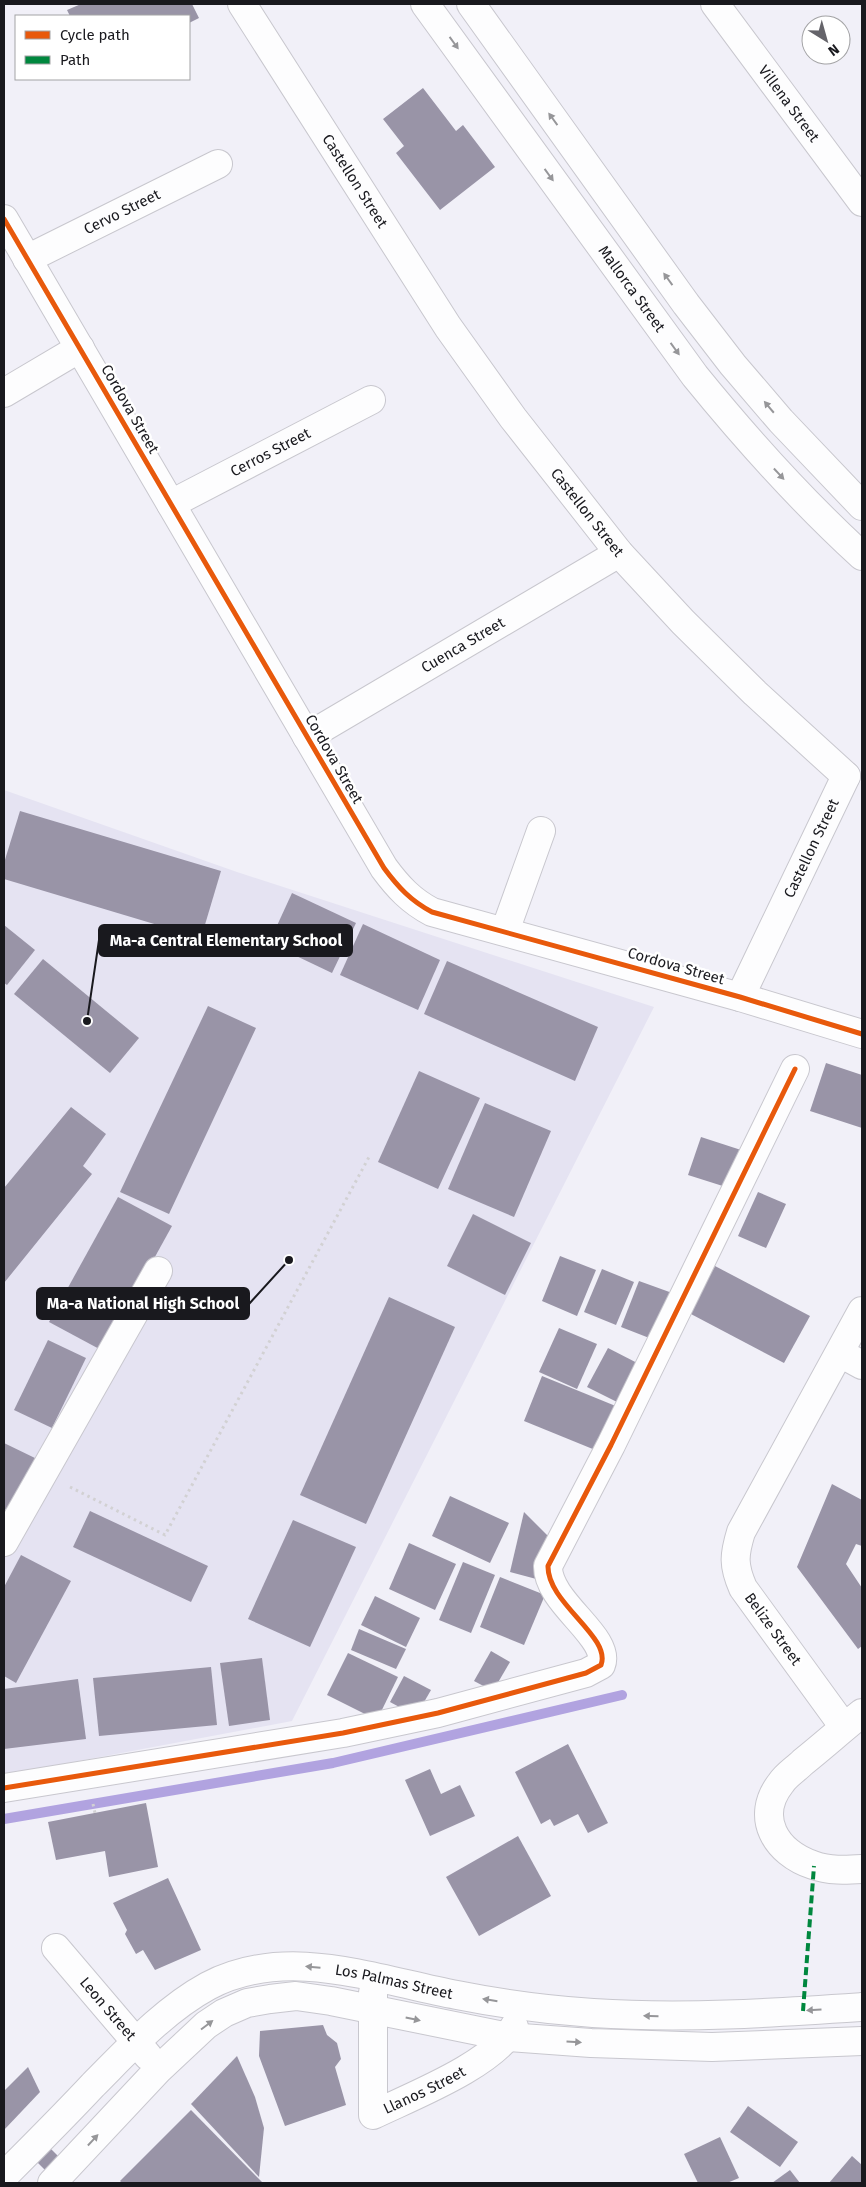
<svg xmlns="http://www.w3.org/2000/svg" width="866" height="2187" font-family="'Fira Sans',sans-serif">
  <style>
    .built { fill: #e5e3f2 }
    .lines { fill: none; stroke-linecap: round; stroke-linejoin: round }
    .stream { stroke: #b1a3e0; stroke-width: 10 }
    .building { fill: #9994a7 }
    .minor-casing { stroke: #c8c7ce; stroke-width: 30 }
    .path { stroke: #d2d1d3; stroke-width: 3; stroke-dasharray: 2.5 4; stroke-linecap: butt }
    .minor { stroke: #fdfdfe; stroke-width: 28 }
    .quiet { stroke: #00873e; stroke-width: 4; stroke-dasharray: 8 4; stroke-linecap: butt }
    .cycleway-casing { stroke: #fff; stroke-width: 8 }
    .cycleway { stroke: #e8590c; stroke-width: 5 }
    .oneway { fill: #969699 }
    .labels { text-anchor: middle; stroke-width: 5; stroke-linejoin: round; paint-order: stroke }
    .street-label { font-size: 15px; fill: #19191e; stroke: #fff }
    .leader { fill: none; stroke: #19191e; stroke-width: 2 }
    .callout-dot { fill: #19191e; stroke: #fff; stroke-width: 2 }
    .callout { fill: #19191e; stroke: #19191e; stroke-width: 2 }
    .callout-label { font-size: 16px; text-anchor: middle; font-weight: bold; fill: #fff }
  </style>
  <rect width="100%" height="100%" fill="#f1f0f8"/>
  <polygon class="built" points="4,790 237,872 654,1007 292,1721 4,1775"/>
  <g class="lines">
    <polyline class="stream" points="4,1819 333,1763 622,1695"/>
  </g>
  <g class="building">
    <polygon points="81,4 192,4 199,18 189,23 189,16 70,16 67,10"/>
    <polygon points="423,88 456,131 463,125 495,167 440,210 396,153 404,146 383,119"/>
    <polygon points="20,811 221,871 201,938 4,879 4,863"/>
    <polygon points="292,893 356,923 332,973 269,943"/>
    <polygon points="363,924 440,960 418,1010 340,975"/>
    <polygon points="4,925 35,950 7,985 4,983"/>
    <polygon points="43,959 139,1038 110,1073 14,994"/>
    <polygon points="447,961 598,1027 575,1081 424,1014"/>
    <polygon points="208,1006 256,1028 169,1214 120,1192"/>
    <polygon points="826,1063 862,1075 862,1128 810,1111"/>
    <polygon points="419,1071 480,1098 438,1189 378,1162"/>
    <polygon points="485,1103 551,1131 514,1217 448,1189"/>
    <polygon points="71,1107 106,1134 83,1166 92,1174 4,1283 4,1188"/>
    <polygon points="701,1137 741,1150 729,1188 688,1175"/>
    <polygon points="758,1192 786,1204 766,1248 738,1236"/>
    <polygon points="118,1197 172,1226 103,1351 49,1322"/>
    <polygon points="473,1214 531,1243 505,1295 447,1266"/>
    <polygon points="560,1256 596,1270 577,1316 542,1301"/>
    <polygon points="715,1266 810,1316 784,1363 689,1313"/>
    <polygon points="602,1269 634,1282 616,1325 584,1312"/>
    <polygon points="639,1281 675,1294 657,1341 621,1327"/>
    <polygon points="389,1297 455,1327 366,1524 300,1495"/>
    <polygon points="559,1328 597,1344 577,1389 539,1372"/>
    <polygon points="48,1340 86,1358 52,1428 14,1410"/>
    <polygon points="608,1348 645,1367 625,1406 587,1387"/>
    <polygon points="542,1376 623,1409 605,1454 524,1421"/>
    <polygon points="4,1443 37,1459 12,1513 4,1509"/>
    <polygon points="832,1484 862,1500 862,1546 856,1544 846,1564 862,1588 862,1646 858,1649 797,1567"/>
    <polygon points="450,1496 509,1523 490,1563 432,1536"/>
    <polygon points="90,1511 208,1566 191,1602 73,1547"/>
    <polygon points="524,1512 552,1540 540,1580 510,1572"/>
    <polygon points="293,1520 356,1547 310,1647 248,1619"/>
    <polygon points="409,1543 456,1564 435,1610 389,1589"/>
    <polygon points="21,1555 71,1581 16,1683 4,1676 4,1587"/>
    <polygon points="463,1562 495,1575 471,1633 439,1620"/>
    <polygon points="500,1577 545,1595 524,1645 480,1627"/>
    <polygon points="375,1596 420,1618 406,1647 361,1625"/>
    <polygon points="359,1629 406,1649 396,1669 351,1650"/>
    <polygon points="491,1651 510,1662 493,1691 474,1681"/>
    <polygon points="348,1653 398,1677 377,1720 327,1695"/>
    <polygon points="262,1658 270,1720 229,1726 220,1663"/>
    <polygon points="211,1667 217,1725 99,1736 93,1678"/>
    <polygon points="404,1676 431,1690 416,1716 390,1702"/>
    <polygon points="78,1679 86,1739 4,1749 4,1689"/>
    <polygon points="568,1744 608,1823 588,1833 578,1814 554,1826 550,1819 541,1824 515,1772"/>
    <polygon points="430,1769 441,1794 460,1785 475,1816 430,1836 405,1780"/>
    <polygon points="146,1803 158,1867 109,1877 105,1851 56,1860 48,1822"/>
    <polygon points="518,1836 551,1896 479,1936 446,1877"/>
    <polygon points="168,1878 201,1950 155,1970 143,1950 136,1954 125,1934 127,1930 113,1903"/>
    <polygon points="323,2025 327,2035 337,2043 341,2059 335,2067 346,2105 285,2126 259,2056 260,2031"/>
    <polygon points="237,2056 255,2097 264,2128 259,2177 191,2104"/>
    <polygon points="28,2067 40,2092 4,2130 4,2091"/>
    <polygon points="748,2106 798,2142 780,2167 730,2132"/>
    <polygon points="191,2110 263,2183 122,2183 120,2181"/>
    <polygon points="720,2137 739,2178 727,2183 698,2183 684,2154"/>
    <polygon points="50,2148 61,2159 47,2172 37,2162"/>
    <polygon points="852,2156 862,2165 862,2183 829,2183"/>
    <polygon points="790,2170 800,2183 772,2183"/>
  </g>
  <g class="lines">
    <g class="minor-casing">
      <g id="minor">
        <path id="s1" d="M242 4 448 327 513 418 619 553 683 622 755 693 846 776"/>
        <path id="s2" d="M425 4 695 376C747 440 802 501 862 556"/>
        <polyline points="471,4 686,304 733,365 781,421 862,506"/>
        <path id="s3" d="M715 4 862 202"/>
        <path d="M4 219 384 868C398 887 411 901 432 912L740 997 862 1034"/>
        <path id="s4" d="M27 259 218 164"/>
        <polyline points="4,393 80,348"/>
        <path id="s5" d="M171 504 371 400"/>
        <path id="s6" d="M307 737 619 553"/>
        <polyline points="505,931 541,831"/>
        <path id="s7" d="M740 997 846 776"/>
        <polyline points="840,1353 862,1365"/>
        <polyline points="4,1542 158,1271"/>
        <path d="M862 1713C842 1729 823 1746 803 1762 796 1769 786 1775 781 1783 754 1817 776 1853 813 1865 829 1871 846 1870 862 1869"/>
        <path d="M844 1727 743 1588C733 1565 734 1555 741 1532L862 1311"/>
        <path d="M4 1788 343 1733 438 1713 586 1673 601 1665C612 1637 547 1603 548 1566L611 1445 795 1069"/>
        <path id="s8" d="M56 1948 148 2056"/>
        <path id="s9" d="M373 1993V2115C412 2096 493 2065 514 2027"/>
        <path id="s10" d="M4 2176C34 2146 64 2116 93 2085 128 2050 164 2010 208 1986 287 1944 376 1980 457 1995 502 2004 548 2010 593 2013 683 2019 772 2013 862 2007"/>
        <polyline points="52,2183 159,2069 206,2025 224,2013 247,2003 270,1999 296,1996 331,2001 508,2037 591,2043 712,2047 862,2041"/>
      </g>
    </g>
    <g class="path">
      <polyline points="70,1487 165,1535 369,1157"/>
      <polyline points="93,1804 95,1813"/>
    </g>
    <use href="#minor" class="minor"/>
    <polyline class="quiet" points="803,2011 814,1866"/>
    <g class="cycleway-casing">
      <g id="cycleway">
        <path d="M4 219 384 868C398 887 411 901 432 912L740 997 862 1034"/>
        <path d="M4 1788 343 1733 438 1713 586 1673 601 1665C612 1637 547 1603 548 1566L611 1445 795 1069"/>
      </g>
    </g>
    <use href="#cycleway" class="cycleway"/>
  </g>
  <defs><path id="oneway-solid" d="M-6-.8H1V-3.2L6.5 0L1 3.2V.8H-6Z" transform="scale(1.25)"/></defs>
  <g class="oneway">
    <use href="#oneway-solid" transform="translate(454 43) rotate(54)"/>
    <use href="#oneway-solid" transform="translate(553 119) rotate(-126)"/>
    <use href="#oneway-solid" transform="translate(549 175) rotate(54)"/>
    <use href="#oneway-solid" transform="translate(668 279) rotate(-126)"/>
    <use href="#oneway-solid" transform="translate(675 349) rotate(54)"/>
    <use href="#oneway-solid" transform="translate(769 407) rotate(-130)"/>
    <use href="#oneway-solid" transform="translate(779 474) rotate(47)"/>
    <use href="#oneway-solid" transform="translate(313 1967) rotate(-175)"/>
    <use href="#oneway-solid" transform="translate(490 2000) rotate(-171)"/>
    <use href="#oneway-solid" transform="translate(814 2010) rotate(177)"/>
    <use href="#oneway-solid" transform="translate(651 2016) rotate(-178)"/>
    <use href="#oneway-solid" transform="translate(413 2019) rotate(12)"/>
    <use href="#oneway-solid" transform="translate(207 2025) rotate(-37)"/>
    <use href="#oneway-solid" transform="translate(574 2042) rotate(4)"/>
    <use href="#oneway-solid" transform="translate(93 2140) rotate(-47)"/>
  </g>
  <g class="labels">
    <g class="street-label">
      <text dy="5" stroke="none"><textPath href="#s3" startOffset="124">Villena Street</textPath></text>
      <text dy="5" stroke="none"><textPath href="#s1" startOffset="210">Castellon Street</textPath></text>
      <text dy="5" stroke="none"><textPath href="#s4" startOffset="106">Cervo Street</textPath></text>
      <text dy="5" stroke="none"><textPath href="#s2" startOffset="352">Mallorca Street</textPath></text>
      <text transform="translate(130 409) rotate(60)" y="5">Cordova Street</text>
      <text dy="5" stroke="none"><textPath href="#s5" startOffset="112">Cerros Street</textPath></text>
      <text dy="5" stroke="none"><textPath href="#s1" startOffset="615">Castellon Street</textPath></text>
      <text dy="5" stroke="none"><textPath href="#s6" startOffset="181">Cuenca Street</textPath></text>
      <text transform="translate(334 759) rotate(60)" y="5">Cordova Street</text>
      <text dy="5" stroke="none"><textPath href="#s7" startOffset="165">Castellon Street</textPath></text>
      <text transform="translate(676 966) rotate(16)" y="5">Cordova Street</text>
      <text transform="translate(773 1629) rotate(54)" y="5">Belize Street</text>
      <text dy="5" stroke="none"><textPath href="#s10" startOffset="470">Los Palmas Street</textPath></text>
      <text dy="5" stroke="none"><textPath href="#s8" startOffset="80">Leon Street</textPath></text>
      <text dy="5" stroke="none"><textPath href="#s9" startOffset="179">Llanos Street</textPath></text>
    </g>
  </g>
  <path class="leader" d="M87 1021L99 940M289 1260L249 1304"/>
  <g class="callout-dot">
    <circle cx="87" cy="1021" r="5"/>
    <circle cx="289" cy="1260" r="5"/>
  </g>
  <g class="callout">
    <rect x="99" y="925" width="253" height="31" rx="5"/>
    <rect x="37" y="1288" width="212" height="31" rx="5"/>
  </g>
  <g class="callout-label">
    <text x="226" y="946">Ma-a Central Elementary School</text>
    <text x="143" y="1309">Ma-a National High School</text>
  </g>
  <rect width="866" height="2187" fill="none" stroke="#19191e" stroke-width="10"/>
  <rect x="15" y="15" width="175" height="65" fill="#ffffff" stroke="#a3a3a5"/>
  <rect x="25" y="31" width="25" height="8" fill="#e8590c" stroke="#a3a3a5"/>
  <text x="60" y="40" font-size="15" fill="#19191e">Cycle path</text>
  <rect x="25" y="56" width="25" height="8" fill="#00873e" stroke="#a3a3a5"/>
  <text x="60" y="65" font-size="15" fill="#19191e">Path</text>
  <g transform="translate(826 40) rotate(143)"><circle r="24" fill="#ffffff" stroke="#a3a3a5"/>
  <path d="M0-4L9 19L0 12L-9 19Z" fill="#65646a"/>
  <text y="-8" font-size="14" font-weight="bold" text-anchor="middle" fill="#19191e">N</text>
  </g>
</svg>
